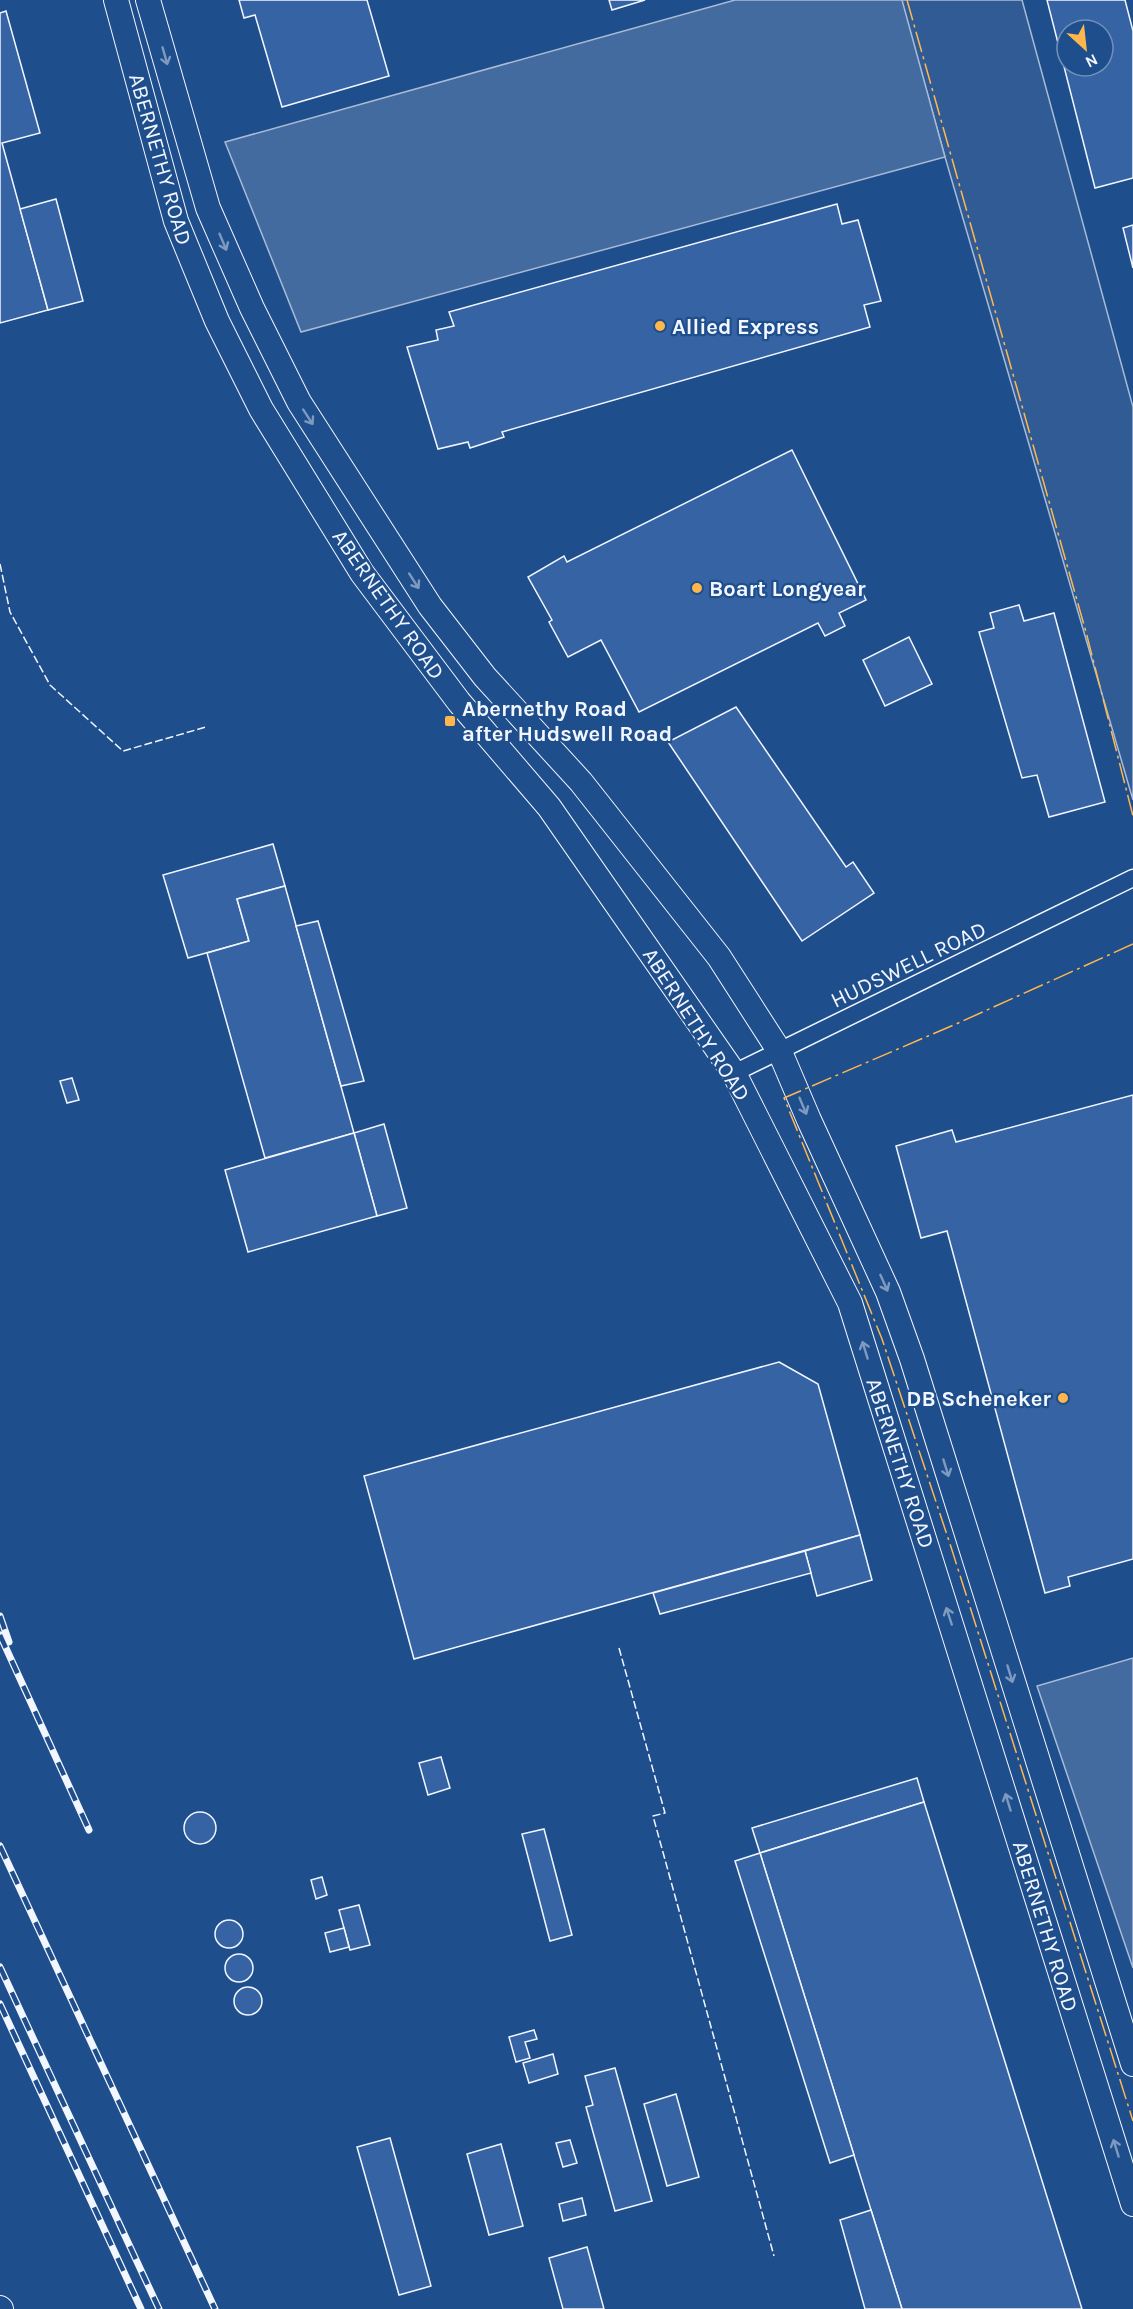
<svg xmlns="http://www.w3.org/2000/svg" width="1133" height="2309" font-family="Karla,sans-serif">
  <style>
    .green { fill: #305b95; stroke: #a8bbd7; stroke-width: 1.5 }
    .water { fill: #446ba0; stroke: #a8bbd7; stroke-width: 1.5 }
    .building { fill: #3563a3; stroke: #f2f6ff; stroke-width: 1.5; fill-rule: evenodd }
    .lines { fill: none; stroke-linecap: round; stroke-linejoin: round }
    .minor-casing { stroke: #f2f6ff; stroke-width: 19 }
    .secondary-casing { stroke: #f2f6ff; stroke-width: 26 }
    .minor { stroke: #1f4e8c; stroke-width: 16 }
    .secondary { stroke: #1f4e8c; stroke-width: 24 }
    .rail-casing { stroke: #f2f6ff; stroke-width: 7 }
    .rail { stroke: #1f4e8c; stroke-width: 4.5; stroke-dasharray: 14; stroke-linecap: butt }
    .fence { stroke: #f2f6ff; stroke-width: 1.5; stroke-dasharray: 8 3; stroke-linecap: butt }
    .power { stroke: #ffb74d; stroke-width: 1.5; stroke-dasharray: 21 4.5 3 4.5; stroke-linecap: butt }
    .oneway { stroke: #7e9ac0 }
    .poi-dot { fill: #ffb74d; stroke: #1f4e8c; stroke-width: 2 }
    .labels { text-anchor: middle; stroke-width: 4.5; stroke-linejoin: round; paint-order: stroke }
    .street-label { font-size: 22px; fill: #f2f6ff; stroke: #1f4e8c }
    .poi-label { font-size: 22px; font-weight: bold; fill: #f2f6ff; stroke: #1f4e8c; text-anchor: start }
  </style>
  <rect width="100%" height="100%" fill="#1f4e8c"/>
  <polygon class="green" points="901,0 1022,0 1133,407 1133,800 945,157"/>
  <g class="water">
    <polygon points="735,0 902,0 945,157 301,332 225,142"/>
    <polygon points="1133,1658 1133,1968 1037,1686"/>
  </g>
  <g class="building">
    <polygon points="239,0 367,0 389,76 282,107 255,15 244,18"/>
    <polygon points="609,0 645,0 612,10"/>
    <path d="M1047 0H1125L1133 31V178L1095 188ZM1067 30H1103V66H1067Z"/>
    <polygon points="6,11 40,133 2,143 48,310 0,323 0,13"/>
    <polygon points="56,199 83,301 48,310 20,209"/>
    <polygon points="837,204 842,224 858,220 881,301 864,305 870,327 502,432 504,437 470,448 468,442 438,449 407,347 438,340 436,330 454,326 449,312"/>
    <polygon points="1133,225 1133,268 1123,228"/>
    <polygon points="792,450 866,600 839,613 845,626 825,636 818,623 639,712 601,640 568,657 549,622 552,620 528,577 564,556 567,562"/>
    <polygon points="1019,605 1024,621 1054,613 1105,802 1049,817 1037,775 1022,778 979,632 994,628 990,613"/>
    <polygon points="909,637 932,684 885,706 863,660"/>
    <polygon points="736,707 846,867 853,862 874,893 802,941 668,742"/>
    <polygon points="273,844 285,886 237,899 249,941 188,958 163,875"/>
    <polygon points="285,886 354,1133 265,1158 207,953 249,941 237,899"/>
    <polygon points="318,921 364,1081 341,1086 296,926"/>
    <polygon points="72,1078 79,1100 67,1103 60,1081"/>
    <polygon points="1133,1095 1133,1559 1068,1577 1070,1586 1045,1593 947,1231 921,1238 896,1146 952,1130 956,1142"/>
    <polygon points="384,1124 407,1208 377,1216 354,1133"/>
    <polygon points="354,1133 377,1216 248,1252 225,1170"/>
    <polygon points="779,1362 818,1384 860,1535 414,1659 364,1476"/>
    <polygon points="860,1535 872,1580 817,1596 805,1551"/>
    <polygon points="805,1551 811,1573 660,1614 653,1593"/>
    <polygon points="441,1757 450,1788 428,1795 419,1763"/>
    <polygon points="917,1778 924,1802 760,1853 752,1828"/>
    <polygon points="924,1802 1082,2309 902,2309 871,2210 760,1853"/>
    <circle cx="200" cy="1828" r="16"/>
    <polygon points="544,1829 572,1935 550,1941 522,1834"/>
    <polygon points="760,1853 854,2155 830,2163 735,1861"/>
    <polygon points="322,1877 327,1895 316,1899 311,1880"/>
    <polygon points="359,1905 370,1945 350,1950 339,1910"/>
    <circle cx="229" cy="1934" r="14"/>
    <polygon points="344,1928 349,1947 330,1952 325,1933"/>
    <circle cx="239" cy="1968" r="14"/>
    <circle cx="248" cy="2001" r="14"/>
    <polygon points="534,2030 537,2039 525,2042 530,2058 516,2062 509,2037"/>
    <polygon points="553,2054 558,2074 529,2083 523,2063"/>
    <polygon points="615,2068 652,2201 615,2211 586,2107 593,2105 585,2076"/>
    <polygon points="676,2094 699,2177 667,2186 644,2104"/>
    <polygon points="390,2138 431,2286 399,2295 357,2147"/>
    <polygon points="570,2140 577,2163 563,2167 556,2143"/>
    <polygon points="501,2144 523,2226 489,2235 467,2154"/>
    <polygon points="582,2198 586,2215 563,2221 559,2204"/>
    <polygon points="871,2210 902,2309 865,2309 840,2220"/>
    <polygon points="587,2247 604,2309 563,2309 549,2258"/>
  </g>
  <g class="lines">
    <g class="minor-casing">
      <polyline id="minor" points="734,1073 1133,878"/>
    </g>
    <g class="secondary-casing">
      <g id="secondary">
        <polyline points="116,0 176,221 217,321 261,409 362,573 459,702 549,807 734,1073 850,1303 1133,2204"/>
        <polyline points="148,0 208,208 252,308 299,402 430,606 485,677 581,782 719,957 780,1052 809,1120 888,1292 912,1359 1133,2064"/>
        <polyline points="0,2308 1,2309"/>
      </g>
    </g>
    <use href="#minor" class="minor"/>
    <use href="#secondary" class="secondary"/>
    <g class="rail-casing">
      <g id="rail">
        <polyline points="0,1616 9,1642"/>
        <polyline points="0,1635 89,1830"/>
        <polyline points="0,1846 215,2309"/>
        <polyline points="0,1967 159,2309"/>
        <polyline points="0,2004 141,2309"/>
      </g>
    </g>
    <use href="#rail" class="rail"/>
    <g class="fence">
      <polyline points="0,564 10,612 50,685 123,751 206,727"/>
      <polyline points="619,1648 665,1813 653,1816 774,2256"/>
    </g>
    <g class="power">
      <polyline points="907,0 1086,632 1133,816"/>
      <polyline points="1133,944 956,1024 784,1098 882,1339 951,1547 1133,2121"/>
    </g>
  </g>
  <defs><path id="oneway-shaft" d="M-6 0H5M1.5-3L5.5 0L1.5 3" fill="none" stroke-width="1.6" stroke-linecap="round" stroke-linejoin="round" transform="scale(1.5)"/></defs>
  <g class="oneway">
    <use href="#oneway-shaft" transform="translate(165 56) rotate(74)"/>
    <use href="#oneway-shaft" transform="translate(223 242) rotate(67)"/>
    <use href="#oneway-shaft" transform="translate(308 417) rotate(57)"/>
    <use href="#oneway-shaft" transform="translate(414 581) rotate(57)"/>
    <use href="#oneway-shaft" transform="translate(803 1106) rotate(67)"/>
    <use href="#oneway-shaft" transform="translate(884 1283) rotate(66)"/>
    <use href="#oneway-shaft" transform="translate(865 1350) rotate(-107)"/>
    <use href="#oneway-shaft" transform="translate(946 1468) rotate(73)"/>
    <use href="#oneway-shaft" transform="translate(949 1616) rotate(-108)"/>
    <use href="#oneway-shaft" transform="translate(1010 1674) rotate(73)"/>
    <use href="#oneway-shaft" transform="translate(1008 1802) rotate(-107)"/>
    <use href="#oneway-shaft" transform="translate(1116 2148) rotate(-107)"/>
  </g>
  <g class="poi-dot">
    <circle cx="660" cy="326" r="6"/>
    <circle cx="697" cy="588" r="6"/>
    <rect x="444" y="715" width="12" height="12" rx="3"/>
    <circle cx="1063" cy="1398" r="6"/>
  </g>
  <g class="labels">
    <g class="street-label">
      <text transform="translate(161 159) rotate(74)" y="8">ABERNETHY ROAD</text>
      <text transform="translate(389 604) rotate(55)" y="8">ABERNETHY ROAD</text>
      <text transform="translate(908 964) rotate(-26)" y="8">HUDSWELL ROAD</text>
      <text transform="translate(697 1024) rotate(57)" y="8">ABERNETHY ROAD</text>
      <text transform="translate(901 1463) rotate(72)" y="8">ABERNETHY ROAD</text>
      <text transform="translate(1046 1926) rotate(73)" y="8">ABERNETHY ROAD</text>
    </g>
    <g class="poi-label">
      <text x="672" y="334">Allied Express</text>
      <text x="709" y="596">Boart Longyear</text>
      <text x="462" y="716">Abernethy Road<tspan x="462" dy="25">after Hudswell Road</tspan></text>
      <text x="1051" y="1406" text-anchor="end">DB Scheneker</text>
    </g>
  </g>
  <g transform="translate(1085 48) rotate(153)"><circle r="28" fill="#1f4e8c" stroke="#7391ba" stroke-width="1.5"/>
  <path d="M0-4.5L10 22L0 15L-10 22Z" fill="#ffb74d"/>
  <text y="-9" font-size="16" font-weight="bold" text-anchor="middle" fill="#f2f6ff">N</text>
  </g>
</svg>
